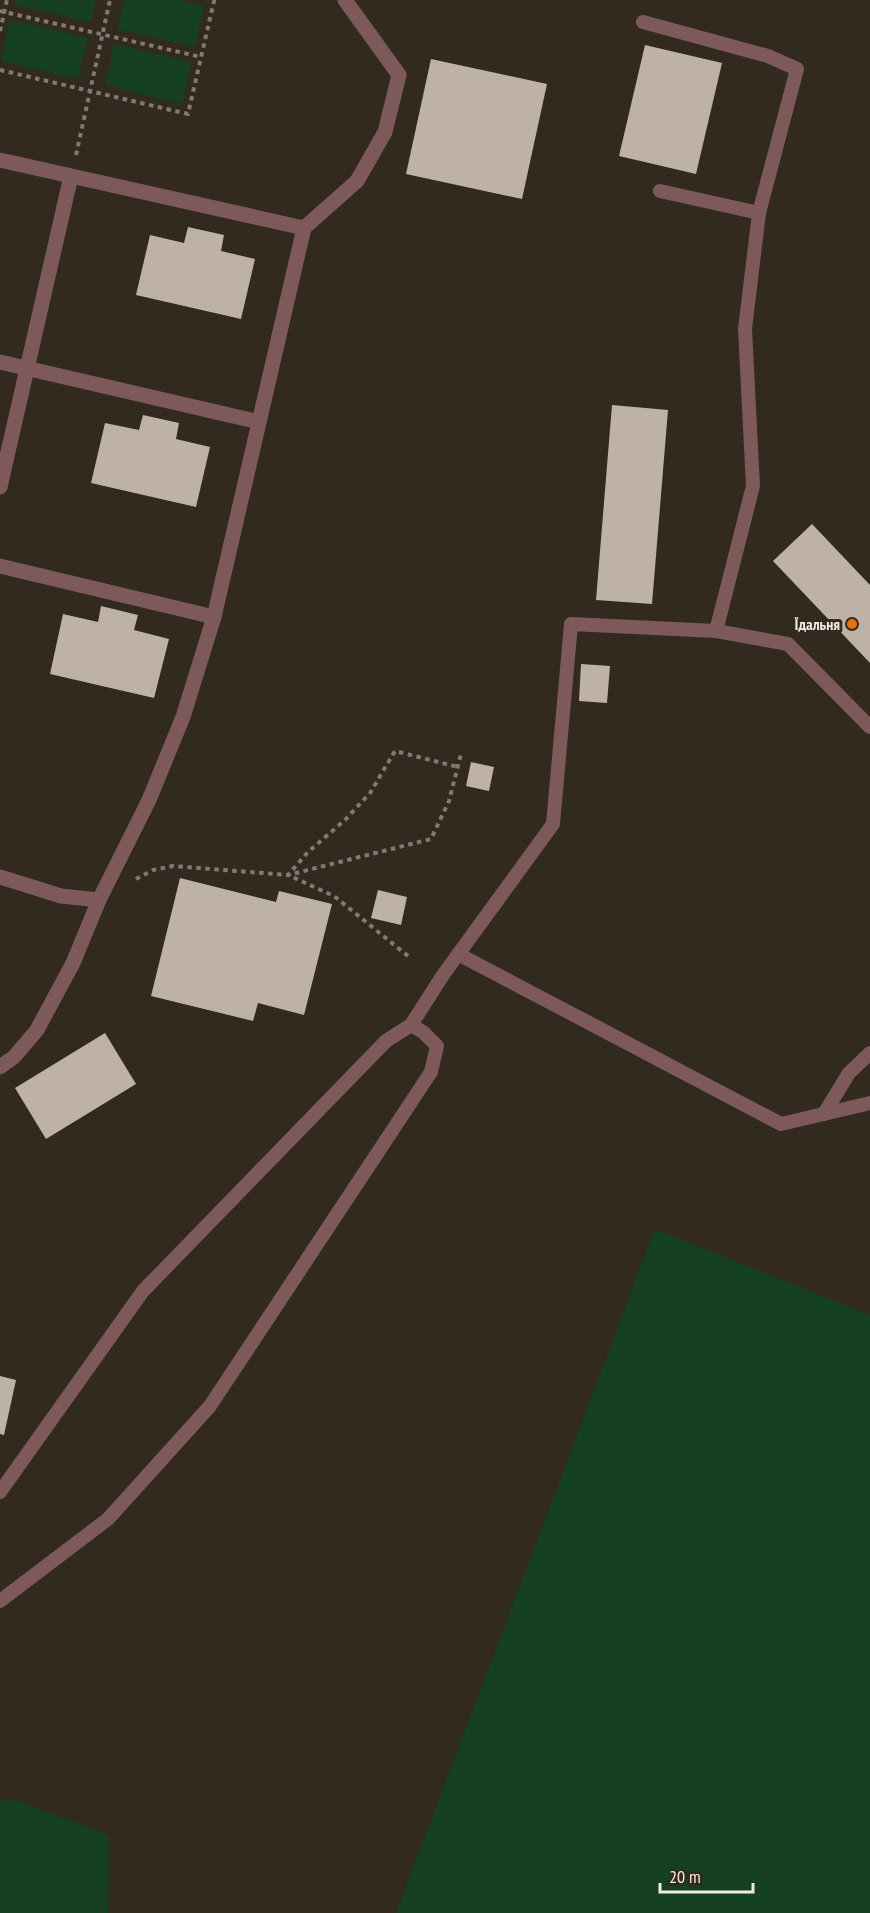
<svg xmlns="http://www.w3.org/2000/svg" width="870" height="1913" font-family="'PT Sans Narrow',sans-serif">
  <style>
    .green { fill: #154121 }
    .building { fill: #beb2a6 }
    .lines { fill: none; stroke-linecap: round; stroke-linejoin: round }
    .path { stroke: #827a72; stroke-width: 4; stroke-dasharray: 4.5 4.5; stroke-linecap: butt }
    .service { stroke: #7d595a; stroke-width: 14 }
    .pedestrian { stroke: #7d595a; stroke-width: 15 }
    .food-dot { fill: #e8710a; stroke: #32291f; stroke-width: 2 }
    .labels { text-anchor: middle; stroke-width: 6; stroke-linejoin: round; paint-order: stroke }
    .poi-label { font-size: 16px; font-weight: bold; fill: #f1ebe4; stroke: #32291f; text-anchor: end }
  </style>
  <rect width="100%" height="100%" fill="#32291f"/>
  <g class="green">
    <polygon points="15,0 96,0 91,22 14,5"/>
    <polygon points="124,0 180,0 204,6 195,47 117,29"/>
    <polygon points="10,20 88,38 78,79 1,61"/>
    <polygon points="114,44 191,62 182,104 105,85"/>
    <polygon points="655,1229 870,1315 870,1913 396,1913"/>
    <polygon points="0,1800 18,1801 109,1835 108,1913 0,1913"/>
  </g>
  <g class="building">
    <polygon points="645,45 722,63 696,174 619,156"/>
    <polygon points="431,59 547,84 522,199 406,174"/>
    <polygon points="188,227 224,235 221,251 255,259 241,319 136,295 150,235 184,243"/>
    <polygon points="612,405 668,410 652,604 596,600"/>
    <polygon points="143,415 179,423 176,439 210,447 196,507 91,483 105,423 139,430"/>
    <polygon points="812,524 870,585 870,663 773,561"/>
    <polygon points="101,606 138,615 134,630 169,639 154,698 50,674 63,614 98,622"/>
    <polygon points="581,664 610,666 607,703 579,701"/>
    <polygon points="471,762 494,767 489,791 466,786"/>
    <polygon points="180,878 276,902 279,891 332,904 304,1015 258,1003 253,1021 151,996"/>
    <polygon points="378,890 407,897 401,925 371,918"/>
    <polygon points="105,1033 136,1084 46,1139 15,1088"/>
    <polygon points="0,1376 16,1380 4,1435 0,1434"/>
  </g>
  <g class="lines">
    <g class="path">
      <polyline points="0,11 201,57"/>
      <polyline points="0,31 7,0"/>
      <polyline points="0,70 188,114 214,1 208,0"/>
      <polyline points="76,155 110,0"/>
      <polyline points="136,879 153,870 173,866 288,875 431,839 449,801 461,754"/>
      <polyline points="408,956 334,896 288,875 308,852 345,820 370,793 395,751 458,767"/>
    </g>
    <g class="service">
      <polyline points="643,22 768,56 797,69 759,213 745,329 753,486 716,631 788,644 870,727"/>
      <polyline points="660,191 759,213"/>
      <polyline points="458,954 781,1124 870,1103"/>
      <polyline points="824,1114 849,1073 870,1053"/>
      <polyline points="0,1492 143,1291 386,1041 411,1025 443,975 553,824 571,624 716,631"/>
      <polyline points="0,1601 108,1519 210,1406 431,1072 437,1046 423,1032 411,1025"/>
    </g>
    <g class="pedestrian">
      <polyline points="0,160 304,228"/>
      <polyline points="0,362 259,422"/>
      <polyline points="0,487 71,176"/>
      <polyline points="0,566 214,617"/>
      <polyline points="0,877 61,896 99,900"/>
      <polyline points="0,1067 14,1057 37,1030 73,963 99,900 149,800 183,717 214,617 304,228 357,181 385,132 399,75 345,0"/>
    </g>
  </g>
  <circle class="food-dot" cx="852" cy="624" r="6"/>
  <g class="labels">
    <g class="poi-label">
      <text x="840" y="630">Їдальня</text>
    </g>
  </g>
  <path d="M660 1883v9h93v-9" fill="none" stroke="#f1ebe4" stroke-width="3"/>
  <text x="669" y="1883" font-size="18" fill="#f1ebe4" stroke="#32291f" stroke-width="4.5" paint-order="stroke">20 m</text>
</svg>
